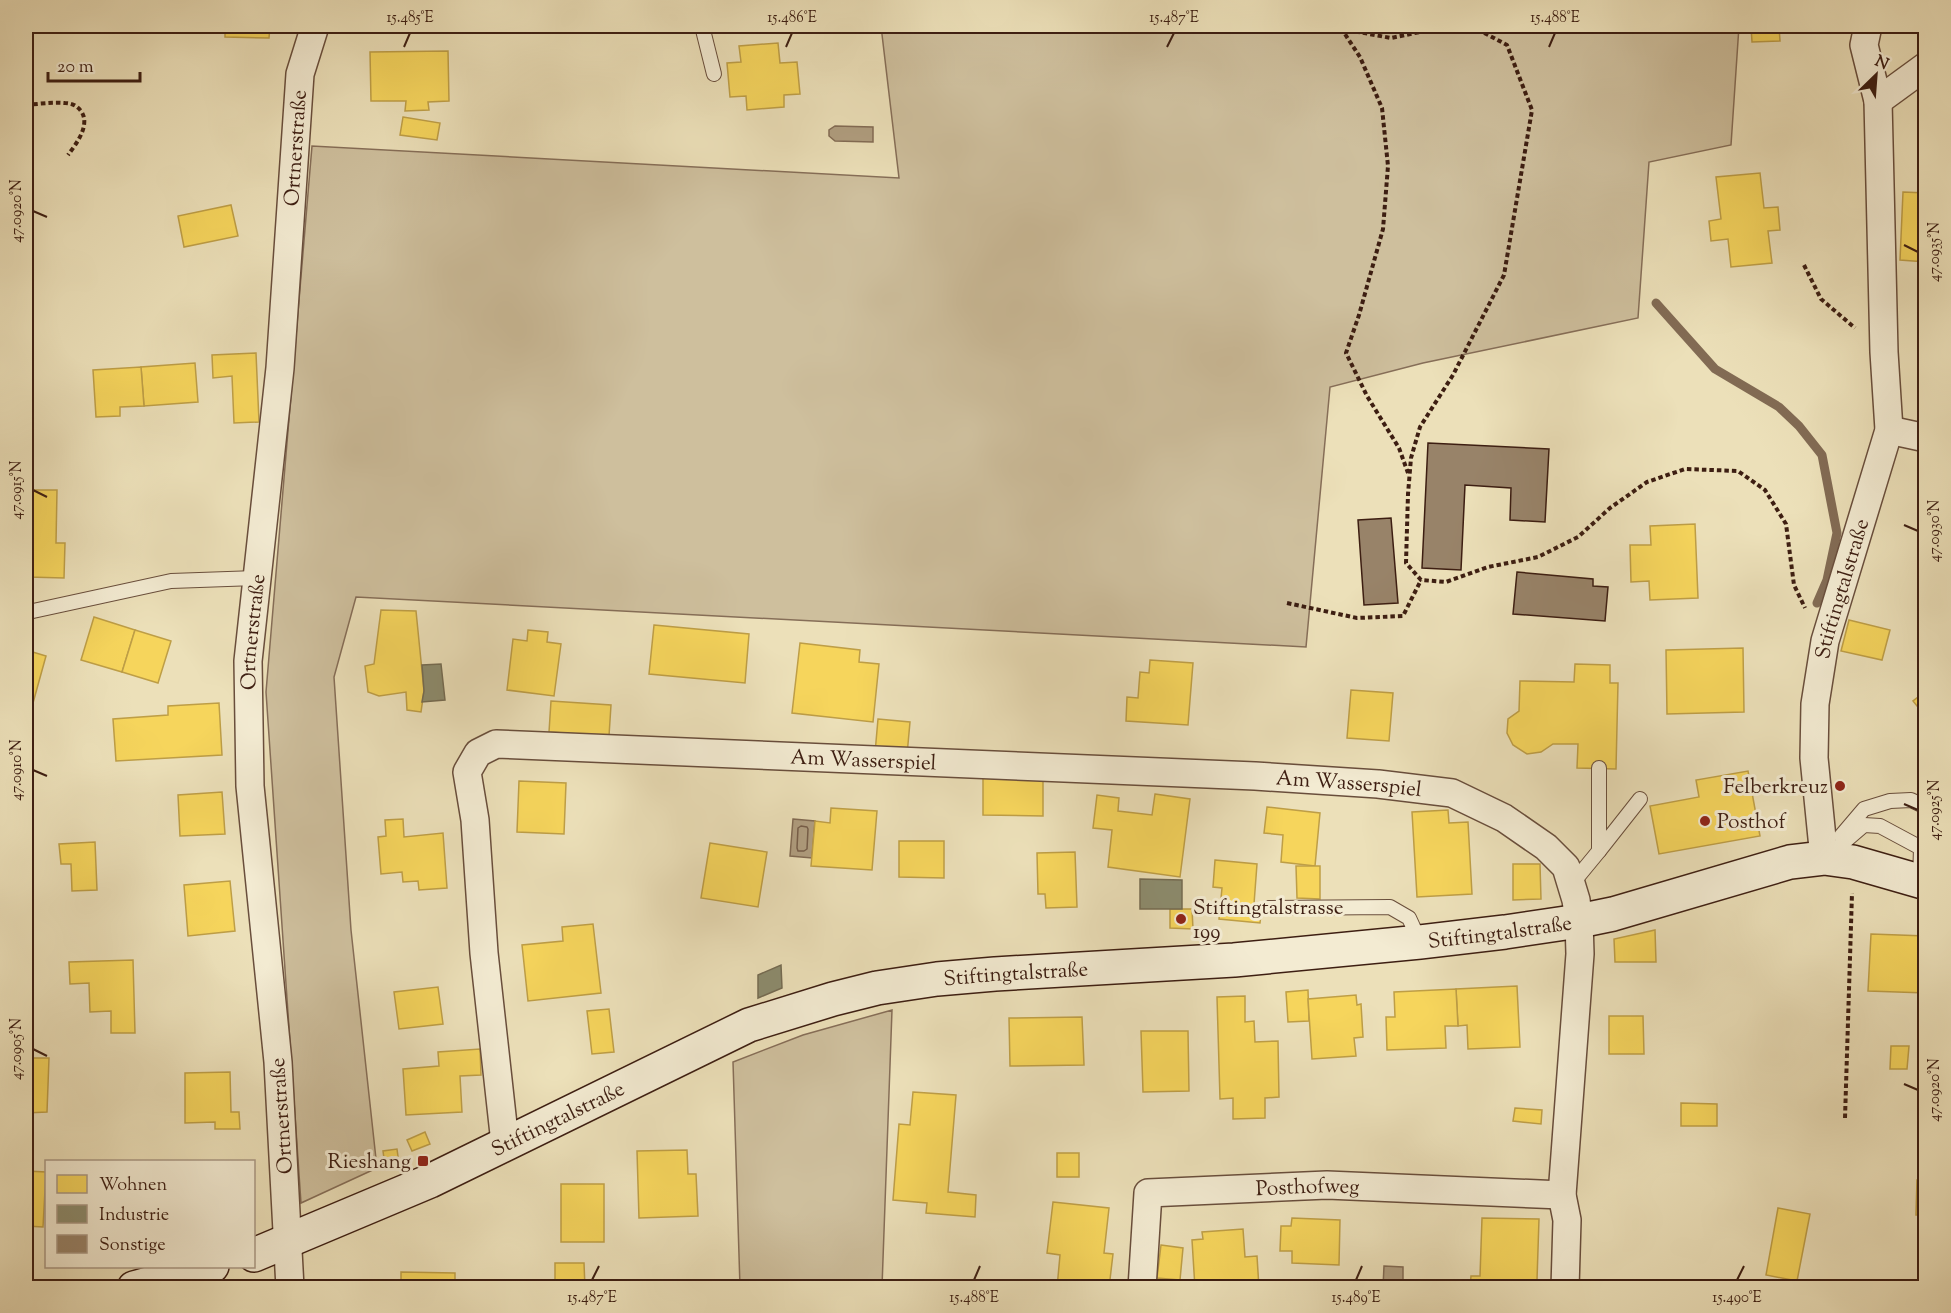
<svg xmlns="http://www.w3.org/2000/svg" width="1951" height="1313" font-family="'Sorts Mill Goudy',serif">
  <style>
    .green { fill: #cebf9d; stroke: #866e58; stroke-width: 1.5 }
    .water { fill: #b09e80; stroke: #826b54; stroke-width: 1.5 }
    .homes { fill: #f6d55c; stroke: #be9e46; stroke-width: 1.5 }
    .industry { fill: #8c8c6e; stroke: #746b52; stroke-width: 1.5 }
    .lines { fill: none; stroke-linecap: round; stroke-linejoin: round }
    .shore { stroke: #765e49; stroke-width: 1.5 }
    .stream { stroke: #826b54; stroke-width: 9 }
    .building { fill: #988369; stroke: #3d1e12; stroke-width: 1.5 }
    .lane-casing { stroke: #694e3c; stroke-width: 16 }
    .street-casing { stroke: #694e3c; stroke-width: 30 }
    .secondary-casing { stroke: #3d1e12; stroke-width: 36 }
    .path { stroke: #3d1e12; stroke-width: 4; stroke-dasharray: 4.5 3; stroke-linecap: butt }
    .lane { stroke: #f3ebd2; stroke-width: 14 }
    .street { stroke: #f3ebd2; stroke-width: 27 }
    .secondary { stroke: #f3ebd2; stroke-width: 33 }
    .ticks { fill: none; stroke: #3d1e12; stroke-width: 2 }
    .poi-dot { fill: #8f2418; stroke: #f3ebd2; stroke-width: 2 }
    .labels { text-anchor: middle; stroke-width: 6; stroke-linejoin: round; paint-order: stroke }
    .street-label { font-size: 21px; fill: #3d1e12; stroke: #f3ebd2 }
    .poi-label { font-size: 21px; fill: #3d1e12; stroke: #f3ebd2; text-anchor: end }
    .neatline { fill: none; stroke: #3d1e12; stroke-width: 2 }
    .ticks-label { font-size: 15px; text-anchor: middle; fill: #3d1e12 }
  </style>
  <rect width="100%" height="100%" fill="#ece0b9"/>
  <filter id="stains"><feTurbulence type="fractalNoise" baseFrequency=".00333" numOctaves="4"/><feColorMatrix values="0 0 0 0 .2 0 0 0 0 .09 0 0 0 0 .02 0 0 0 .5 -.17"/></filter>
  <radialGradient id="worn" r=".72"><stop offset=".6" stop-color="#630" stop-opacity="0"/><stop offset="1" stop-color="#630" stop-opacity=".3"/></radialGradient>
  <g class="green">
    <polygon points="881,26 1739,26 1731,145 1649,162 1638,318 1423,363 1330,387 1306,647 356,597 334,677 351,930 377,1168 301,1203 266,692 312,146 899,178"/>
    <polygon points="892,1010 882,1287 740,1287 733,1062 803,1035"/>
  </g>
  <g class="water">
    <polygon points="835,126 873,127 873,142 835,141 829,136 829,130"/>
    <polygon points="793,819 815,821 812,858 790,856"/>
    <polygon points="1384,1266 1403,1267 1403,1287 1383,1287"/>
  </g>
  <g class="homes">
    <polygon points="225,26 270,26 269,38 225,37"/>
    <polygon points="1751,26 1779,26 1780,41 1752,42"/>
    <polygon points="778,43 780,63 797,62 800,94 784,95 784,107 747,110 746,96 730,97 727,63 741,62 739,46"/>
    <polygon points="448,51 449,101 428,102 429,110 405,111 406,101 371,101 370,52"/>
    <polygon points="403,117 440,123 437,140 400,135"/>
    <polygon points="1760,173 1764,208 1778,207 1780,230 1768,231 1772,263 1731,267 1728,239 1711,241 1709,221 1721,219 1716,177"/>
    <polygon points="1903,192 1926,193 1926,262 1900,260"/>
    <polygon points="231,205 238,236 184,247 178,216"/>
    <polygon points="256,353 259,422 234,423 232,376 213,378 212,355"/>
    <polygon points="195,363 198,402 144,406 141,367"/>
    <polygon points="141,367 144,406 120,407 120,416 96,417 93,370"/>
    <polygon points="26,490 57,490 56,543 65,543 64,578 28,577 27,557 26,557"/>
    <polygon points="1695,524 1698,598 1650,600 1649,581 1631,582 1630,545 1651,545 1650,526"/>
    <polygon points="381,610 416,611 424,691 421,712 407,710 406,692 379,696 368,692 365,666 374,664"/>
    <polygon points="94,617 135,630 122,672 81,660"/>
    <polygon points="1849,620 1890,630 1882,660 1841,651"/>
    <polygon points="654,625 749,634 745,683 649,674"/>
    <polygon points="135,630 171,641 158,683 122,672"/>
    <polygon points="528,630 548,632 547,642 561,644 554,696 507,690 513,639 527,641"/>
    <polygon points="800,643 860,650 859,662 879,664 873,722 792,713"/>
    <polygon points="1743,648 1744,712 1667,714 1666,650"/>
    <polygon points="26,650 46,656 33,703 26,701"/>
    <polygon points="1150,660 1193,663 1188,725 1126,721 1127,697 1138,698 1140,672 1149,673"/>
    <polygon points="1575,664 1610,665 1610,683 1618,683 1616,769 1577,768 1578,744 1553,744 1541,752 1527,754 1513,745 1507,733 1508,719 1519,711 1520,681 1574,682"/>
    <polygon points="1351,690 1393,693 1389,741 1347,738"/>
    <polygon points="1926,691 1926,732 1922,731 1925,716 1913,701"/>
    <polygon points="551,701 611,705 609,736 549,732"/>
    <polygon points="219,703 222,755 116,761 113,719 168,715 168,706"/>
    <polygon points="878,719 910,722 907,755 875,753"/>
    <polygon points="1748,771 1760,836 1659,854 1650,806 1699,797 1696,780"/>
    <polygon points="983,776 1043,777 1043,816 983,815"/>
    <polygon points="519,781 566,783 564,834 517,832"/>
    <polygon points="222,792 225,834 180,836 178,795"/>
    <polygon points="1155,794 1190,799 1180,877 1108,867 1112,830 1093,828 1097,795 1119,798 1118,811 1152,815"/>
    <polygon points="1267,807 1320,813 1315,866 1281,862 1283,835 1264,833"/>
    <polygon points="831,808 877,811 872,870 811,866 815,821 830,823"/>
    <polygon points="1448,810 1449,823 1468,822 1472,894 1417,897 1412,812"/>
    <polygon points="403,819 404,837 443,833 447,888 419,890 418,881 403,882 402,872 381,874 378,837 386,836 385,820"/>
    <polygon points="899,841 944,841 944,878 899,877"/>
    <polygon points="95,842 97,890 72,891 71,864 61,864 59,844"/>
    <polygon points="710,843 767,852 758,907 701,898"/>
    <polygon points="1075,852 1077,907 1046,908 1045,894 1038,894 1037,853"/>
    <polygon points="1215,860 1257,864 1254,904 1262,905 1260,923 1219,919 1222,888 1213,887"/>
    <polygon points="1513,864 1540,864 1541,899 1513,900"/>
    <polygon points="1296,866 1320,866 1320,899 1297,898"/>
    <polygon points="230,881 235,931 188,936 184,885"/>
    <polygon points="1170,909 1192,909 1193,929 1170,928"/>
    <polygon points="593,924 601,993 528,1001 522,945 563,941 562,927"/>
    <polygon points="1655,930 1656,962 1615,962 1614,939"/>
    <polygon points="1871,934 1926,936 1926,993 1868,991"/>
    <polygon points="133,960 135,1033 111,1033 111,1011 90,1012 89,983 70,984 69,962"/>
    <polygon points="1517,986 1520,1047 1468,1049 1467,1025 1458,1026 1456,989"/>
    <polygon points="438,987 443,1024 399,1029 394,992"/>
    <polygon points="1456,989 1458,1026 1445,1026 1446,1048 1387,1050 1386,1017 1395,1017 1394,992"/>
    <polygon points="1308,990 1309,1021 1288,1022 1286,992"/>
    <polygon points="1356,995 1357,1005 1361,1004 1363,1037 1354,1038 1356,1056 1312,1059 1308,999"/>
    <polygon points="1245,996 1245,1022 1254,1021 1255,1042 1278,1041 1279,1097 1265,1098 1265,1118 1233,1119 1233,1098 1220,1099 1217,997"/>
    <polygon points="609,1009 614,1052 592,1054 587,1011"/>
    <polygon points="1609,1016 1643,1016 1644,1054 1609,1054"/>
    <polygon points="1082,1017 1084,1065 1010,1066 1009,1018"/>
    <polygon points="1141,1031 1188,1031 1189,1091 1143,1092"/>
    <polygon points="1891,1046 1909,1046 1907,1069 1890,1069"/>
    <polygon points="480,1049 481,1075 460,1076 462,1112 406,1115 403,1069 439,1066 438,1052"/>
    <polygon points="26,1058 49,1058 47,1112 26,1113"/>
    <polygon points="230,1072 231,1112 239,1112 240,1129 215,1129 215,1122 185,1123 185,1073"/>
    <polygon points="913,1092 956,1095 948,1192 976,1195 975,1217 926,1213 927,1203 893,1200 899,1124 910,1125"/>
    <polygon points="1681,1103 1717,1104 1717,1126 1681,1126"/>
    <polygon points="1515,1108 1542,1110 1541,1124 1513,1121"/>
    <polygon points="425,1132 430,1144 412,1151 407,1140"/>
    <polygon points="397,1149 399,1164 385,1166 383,1151"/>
    <polygon points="687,1150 688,1174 696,1174 698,1216 639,1218 637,1151"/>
    <rect x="1057" y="1153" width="22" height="24"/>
    <polygon points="26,1171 46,1172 43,1227 26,1226"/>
    <polygon points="1917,1180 1926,1180 1926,1215 1916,1215"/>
    <rect x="561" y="1184" width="43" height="58"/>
    <polygon points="1053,1202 1109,1208 1104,1253 1113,1254 1109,1288 1057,1288 1060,1255 1047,1253"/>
    <polygon points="1778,1208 1810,1214 1797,1281 1766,1275"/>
    <polygon points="1292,1218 1340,1220 1339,1265 1292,1263 1292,1251 1280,1251 1281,1226 1291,1226"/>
    <polygon points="1482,1218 1539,1219 1537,1280 1547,1280 1546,1288 1470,1288 1471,1276 1480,1276"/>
    <polygon points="1243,1229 1245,1257 1257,1256 1259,1288 1195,1288 1192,1240 1203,1239 1202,1232"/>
    <polygon points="1161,1245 1183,1248 1180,1280 1157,1278"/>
    <polygon points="555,1263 584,1263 585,1288 555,1288"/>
    <polygon points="401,1272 455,1273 455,1288 401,1288"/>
  </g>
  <g class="industry">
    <polygon points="441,664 445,700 422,702 424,691 422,665"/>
    <polygon points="1140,879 1182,880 1182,909 1140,909"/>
    <polygon points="781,965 782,988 758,998 758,975"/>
  </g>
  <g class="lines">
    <polygon class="shore" points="801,826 807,827 808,829 807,849 804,851 798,851 797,848 798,828"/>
    <polyline class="stream" points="1656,303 1715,369 1779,407 1799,426 1822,455 1837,533 1827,580 1817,603"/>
  </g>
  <g class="building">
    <polygon points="1428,443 1549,449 1545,522 1510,520 1511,488 1465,485 1461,570 1422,568"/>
    <polygon points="1391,518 1398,603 1364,605 1358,520"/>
    <polygon points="1517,572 1593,579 1593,586 1608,587 1605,621 1513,614"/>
  </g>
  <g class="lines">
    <g class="lane-casing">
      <g id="lane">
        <polyline points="702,26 714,74"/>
        <polyline points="33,611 171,581 258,578"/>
        <polyline points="1841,836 1864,809 1890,801 1911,800 1926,807"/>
        <polyline points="1599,851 1640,799"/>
        <polyline points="1829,855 1864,825 1880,826 1921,848 1920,881"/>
        <polyline points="1571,885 1599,851 1599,768"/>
        <polyline points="1267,908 1390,907 1409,918 1420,942"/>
      </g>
    </g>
    <g class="street-casing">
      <g id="street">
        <polyline points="1878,101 1926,66"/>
        <polyline points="1889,430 1926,438"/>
        <path id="s1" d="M1824 858 1814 758 1815 704 1825 641 1889 430 1884 352 1878 101 1864 45 1868 26"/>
        <path id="s2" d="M505 1143 484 953 475 820 467 772 478 753 496 744 1255 776 1378 784 1452 793 1504 818 1546 847 1566 867 1576 900 1579 921 1580 954 1562 1195 1567 1220 1565 1288"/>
        <path id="s3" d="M290 1288 278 1062 250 786 248 661 280 368 300 74 315 26"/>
        <path id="s4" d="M1142 1288 1148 1193 1327 1185 1562 1195"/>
      </g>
    </g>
    <g class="secondary-casing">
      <g id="secondary">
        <path id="s5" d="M254 1255 430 1181 749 1025 833 999 877 988 937 979 995 974 1234 960 1420 942 1505 932 1579 921 1613 914 1790 862 1824 858 1853 862 1926 883"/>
        <polyline points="134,1288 212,1266"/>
      </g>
    </g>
    <g class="path">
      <polyline points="1326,26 1391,38 1449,26"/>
      <polyline points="1471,26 1507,45 1532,110 1504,275 1453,375 1420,427 1411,458 1408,494 1406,563 1421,580 1446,582 1488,567 1538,557 1578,537 1610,508 1647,482 1685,469 1738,471 1765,490 1786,524 1794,585 1805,608"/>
      <polyline points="1341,28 1360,57 1382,108 1388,166 1383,229 1359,315 1346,353 1367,396 1399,448 1408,473"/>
      <path d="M26 105C38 104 52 102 65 103 72 103 77 106 81 111 91 125 76 144 68 155"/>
      <polyline points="1804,265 1821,299 1855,328"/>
      <polyline points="1287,603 1357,618 1403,616 1421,580"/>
      <polyline points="1845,1118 1852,893"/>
    </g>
    <use href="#lane" class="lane"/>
    <use href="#street" class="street"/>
    <use href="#secondary" class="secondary"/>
  </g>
  <path class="ticks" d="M404 47 410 33M786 47 792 33M1167 47 1174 33M1549 47 1555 33M33 211 47 217M1904 245 1918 252M33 490 47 497M1904 525 1918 531M33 770 47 776M1904 804 1918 810M33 1049 47 1056M1904 1084 1918 1090M592 1280 599 1266M974 1280 980 1266M1356 1280 1362 1266M1737 1280 1744 1266"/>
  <g class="poi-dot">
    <circle cx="1840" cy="786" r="6"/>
    <circle cx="1705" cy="821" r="6"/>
    <circle cx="1181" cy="919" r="6"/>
    <rect x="417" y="1155" width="12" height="12" rx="3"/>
  </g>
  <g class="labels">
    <g class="street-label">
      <text dy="7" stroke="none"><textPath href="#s3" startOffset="1144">Ortnerstraße</textPath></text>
      <text dy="7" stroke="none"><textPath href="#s1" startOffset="273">Stiftingtalstraße</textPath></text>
      <text dy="7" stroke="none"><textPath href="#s3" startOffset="658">Ortnerstraße</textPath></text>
      <text dy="7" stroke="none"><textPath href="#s2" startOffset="783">Am Wasserspiel</textPath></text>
      <text dy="7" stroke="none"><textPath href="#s2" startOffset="1269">Am Wasserspiel</textPath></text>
      <text dy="7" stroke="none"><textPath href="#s5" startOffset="1305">Stiftingtalstraße</textPath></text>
      <text dy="7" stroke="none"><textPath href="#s5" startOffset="819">Stiftingtalstraße</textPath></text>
      <text transform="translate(281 1116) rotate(-94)" y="7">Ortnerstraße</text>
      <text dy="7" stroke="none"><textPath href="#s5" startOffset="333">Stiftingtalstraße</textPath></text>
      <text dy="7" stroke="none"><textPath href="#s4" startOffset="255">Posthofweg</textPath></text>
    </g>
    <g class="poi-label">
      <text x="1828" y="793">Felberkreuz</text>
      <text x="1717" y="828" text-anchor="start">Posthof</text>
      <text x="1193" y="914" text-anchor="start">Stiftingtalstrasse<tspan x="1193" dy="24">199</tspan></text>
      <text x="411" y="1168">Rieshang</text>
    </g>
  </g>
  <rect width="1951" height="1313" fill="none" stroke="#ece0b9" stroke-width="66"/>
  <rect x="45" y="1160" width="210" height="108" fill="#f3ebd2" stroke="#aa9985" stroke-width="1.5"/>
  <rect x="57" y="1175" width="30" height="18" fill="#f6d55c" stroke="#aa9985" stroke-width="1.5"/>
  <text x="99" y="1190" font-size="18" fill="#3d1e12">Wohnen</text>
  <rect x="57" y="1205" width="30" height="18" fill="#8c8c6e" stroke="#aa9985" stroke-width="1.5"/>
  <text x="99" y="1220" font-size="18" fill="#3d1e12">Industrie</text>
  <rect x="57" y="1235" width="30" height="18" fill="#988369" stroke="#aa9985" stroke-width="1.5"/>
  <text x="99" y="1250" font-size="18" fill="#3d1e12">Sonstige</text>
  <g transform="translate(1876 75) rotate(25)" stroke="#f3ebd2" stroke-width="4.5" paint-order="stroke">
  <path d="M0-4.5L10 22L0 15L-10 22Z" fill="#3d1e12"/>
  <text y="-9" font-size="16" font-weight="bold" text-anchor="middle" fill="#3d1e12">N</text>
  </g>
  <path d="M48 72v9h92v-9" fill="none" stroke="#3d1e12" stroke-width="3"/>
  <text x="57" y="72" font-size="18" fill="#3d1e12" stroke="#f3ebd2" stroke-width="4.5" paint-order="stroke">20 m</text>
  <rect x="33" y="33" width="1885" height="1247" class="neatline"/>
  <g class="ticks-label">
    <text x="410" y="22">15.485°E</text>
    <text x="792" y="22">15.486°E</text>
    <text x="1174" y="22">15.487°E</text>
    <text x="1555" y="22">15.488°E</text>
    <text transform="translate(16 211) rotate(-90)" y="5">47.0920°N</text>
    <text transform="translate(1934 252) rotate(-90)" y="5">47.0935°N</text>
    <text transform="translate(16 490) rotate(-90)" y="5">47.0915°N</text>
    <text transform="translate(1934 531) rotate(-90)" y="5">47.0930°N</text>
    <text transform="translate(16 770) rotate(-90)" y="5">47.0910°N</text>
    <text transform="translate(1934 810) rotate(-90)" y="5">47.0925°N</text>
    <text transform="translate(16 1049) rotate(-90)" y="5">47.0905°N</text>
    <text transform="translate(1934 1090) rotate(-90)" y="5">47.0920°N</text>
    <text x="592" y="1302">15.487°E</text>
    <text x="974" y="1302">15.488°E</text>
    <text x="1356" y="1302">15.489°E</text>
    <text x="1737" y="1302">15.490°E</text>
  </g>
  <rect width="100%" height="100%" filter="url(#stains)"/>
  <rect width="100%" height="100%" fill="url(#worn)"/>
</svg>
